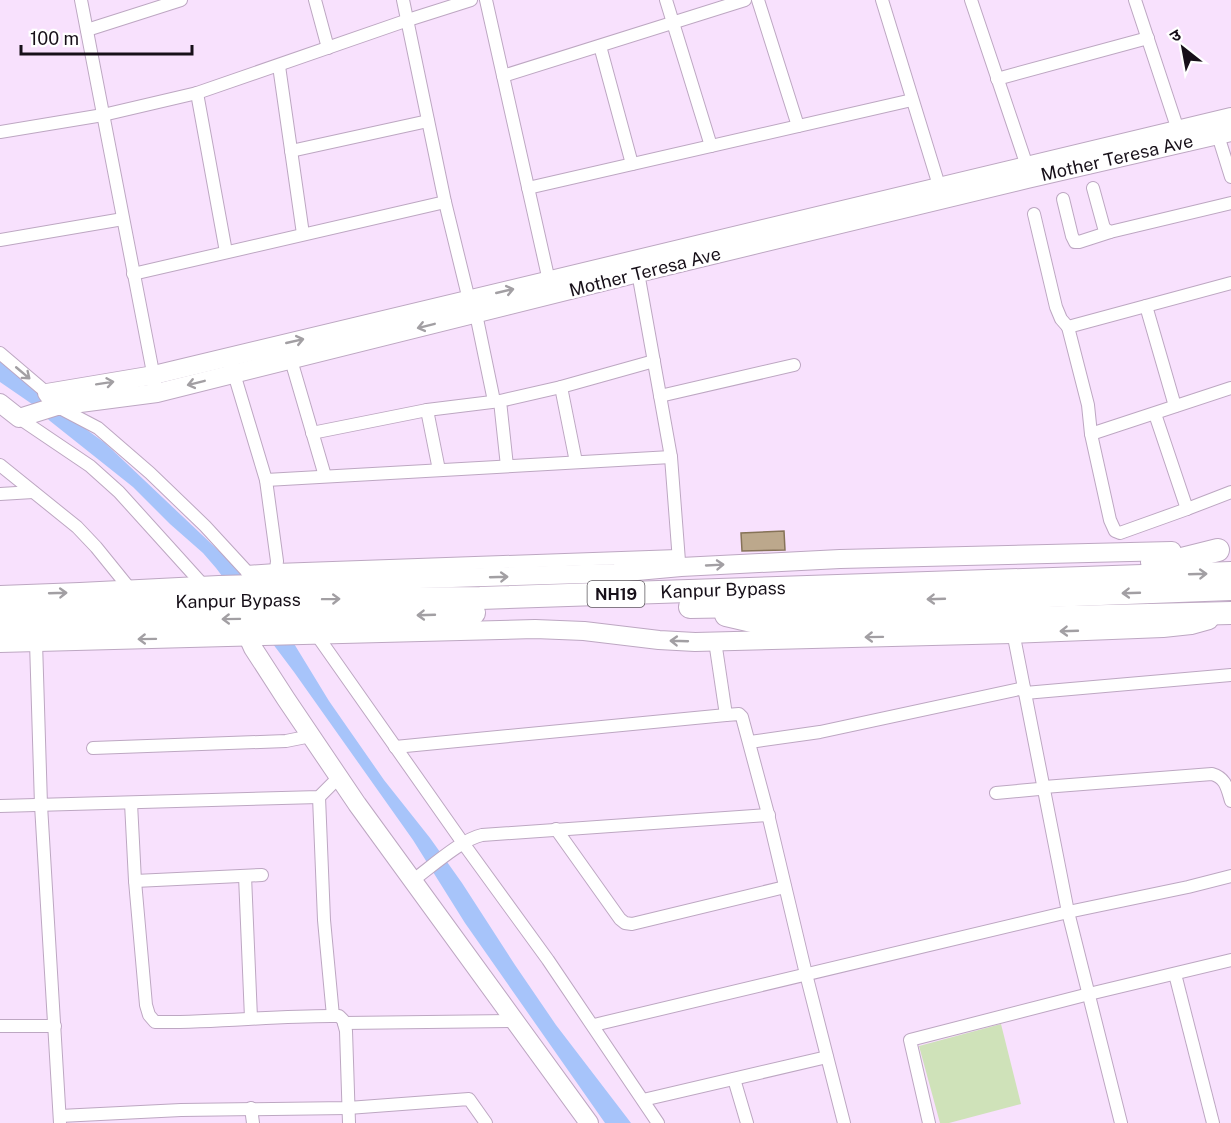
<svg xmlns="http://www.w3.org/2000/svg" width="1231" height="1123" font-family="'Public Sans','Noto Sans Devanagari',sans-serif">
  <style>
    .green { fill: #cfe2b9 }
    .water { fill: #a7c4fa }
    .building { fill: #bca88c; stroke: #867358; stroke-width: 1.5 }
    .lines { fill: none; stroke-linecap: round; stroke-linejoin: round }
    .street-casing { stroke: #bda7c2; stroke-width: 14 }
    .secondary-casing { stroke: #bda7c2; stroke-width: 20 }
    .highway-casing { stroke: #bda7c2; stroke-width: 24 }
    .street { stroke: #fff; stroke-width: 12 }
    .secondary { stroke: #fff; stroke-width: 18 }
    .highway { stroke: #fff; stroke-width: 22 }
    .oneway { stroke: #a29fa3 }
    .labels { text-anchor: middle; stroke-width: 5; stroke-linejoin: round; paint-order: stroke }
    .shield { fill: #fff; stroke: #5d585e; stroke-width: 1.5 }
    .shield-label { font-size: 16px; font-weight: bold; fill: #171019 }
    .street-label { font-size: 18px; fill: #171019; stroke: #fff }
  </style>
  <rect width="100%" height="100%" fill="#f8e1fd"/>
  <polygon class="green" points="1001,1024 1021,1104 949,1123 940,1123 919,1046"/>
  <polygon class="water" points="0,361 76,422 105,443 238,569 293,642 329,701 384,780 430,838 462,883 515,965 556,1025 631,1123 605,1123 465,923 413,840 294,672 216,568 203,553 170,524 133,487 50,421 32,404 0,382"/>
  <polygon class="building" points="784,531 785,550 742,551 741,533"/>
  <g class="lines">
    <g class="street-casing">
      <g id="street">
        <polyline points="81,0 155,383"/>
        <polyline points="315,0 328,48"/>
        <polyline points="403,0 445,202 470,304"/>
        <polyline points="486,0 549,281"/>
        <polyline points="666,0 711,146"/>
        <polyline points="758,0 798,126"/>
        <polyline points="882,0 941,192"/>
        <polyline points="971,0 1027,166"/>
        <polyline points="1135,0 1178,130"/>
        <polyline points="87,30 181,0"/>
        <polyline points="600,46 632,164"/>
        <polyline points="279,66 303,234"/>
        <polyline points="503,76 745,0"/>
        <polyline points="997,79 1148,38"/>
        <polyline points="197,93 226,252"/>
        <polyline points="1216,129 1231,177"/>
        <polyline points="0,132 103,115 197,93 408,20 471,0"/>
        <polyline points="291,151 428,121"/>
        <polyline points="528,188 912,100"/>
        <polyline points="1093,188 1104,228 1110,232 1231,203"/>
        <polyline points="1063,199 1072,236 1075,242 1079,242 1110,232"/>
        <polyline points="1034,214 1056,307 1061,319 1068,327"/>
        <polyline points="0,240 123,219"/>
        <polyline points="637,267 671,457 679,561"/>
        <polyline points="133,274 445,202"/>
        <polyline points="1146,306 1175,406"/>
        <polyline points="476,314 494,401"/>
        <polyline points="0,353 47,393"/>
        <polyline points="291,360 325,476"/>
        <polyline points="232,367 266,480 277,561 276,570"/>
        <polyline points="660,396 794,365"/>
        <polyline points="58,407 98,428 150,473 205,526 251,576"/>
        <polyline points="427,410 500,401"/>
        <polyline points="1155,414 1187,509 1231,492"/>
        <polyline points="19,418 90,466 119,492 204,586"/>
        <polyline points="312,433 427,410 439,470"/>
        <polyline points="1091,434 1231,388"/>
        <polyline points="576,462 561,387 654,361"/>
        <polyline points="0,465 77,527 96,547 130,589"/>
        <polyline points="507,466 500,401 561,387"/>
        <polyline points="266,480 671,457"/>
        <polyline points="0,494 33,492"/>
        <polyline points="1187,509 1120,533 1115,531 1110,520 1091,434 1088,405 1068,327 1231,283"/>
        <polyline points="247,572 276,570 678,556"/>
        <polyline points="316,634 463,843 548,960 658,1123"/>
        <polyline points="1012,634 1015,642 1068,912 1121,1123"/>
        <polyline points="715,641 726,715"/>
        <polyline points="36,642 41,805 60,1123"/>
        <polyline points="1025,693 1231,675"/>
        <polyline points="750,742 820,732 1024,688"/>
        <polyline points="395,747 726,715 739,714 742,717 767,810 806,974 844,1123"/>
        <polyline points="93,748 286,741 311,736"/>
        <path d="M996 793 1039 789 1044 787 1212 774C1226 778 1227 788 1231 801"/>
        <polyline points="319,797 324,920 333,1016"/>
        <path d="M131 803 135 881 146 1005 149 1015 155 1022C217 1023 278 1015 339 1016L343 1020 346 1031 349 1123"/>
        <path d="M0 806C106 804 212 801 319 797L339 777"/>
        <polyline points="556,829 620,919 625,923 632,924 785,887"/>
        <polyline points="245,876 251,1018"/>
        <polyline points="135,881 262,875"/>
        <path d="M412 881C430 868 462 839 482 835L769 815"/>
        <polyline points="1175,974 1213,1123"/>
        <polyline points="344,1023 515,1021"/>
        <polyline points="594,1025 1068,912 1188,887 1231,876"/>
        <polyline points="0,1026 55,1026"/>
        <polyline points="734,1079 747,1123"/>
        <polyline points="643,1100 827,1057"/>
        <polyline points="251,1108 253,1123"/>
        <polyline points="60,1116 181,1110 348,1108 469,1099 486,1123"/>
        <polyline points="929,1123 910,1040 1089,994 1231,960"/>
      </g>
    </g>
    <g class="secondary-casing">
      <g id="secondary">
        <polyline points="0,403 19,418 57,406 157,393 638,273 1027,179 1231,132"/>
        <polyline points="57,406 47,393 154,375 1231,117"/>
        <polyline points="0,595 80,592 219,585 615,573 681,567 840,559 1172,551"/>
        <polyline points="248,637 253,648 286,699 357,804 589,1123"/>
        <polyline points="0,643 535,629 584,631 659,640 695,642 1012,634 1163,628 1191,625 1209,620"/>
      </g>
    </g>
    <g class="highway-casing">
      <g id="highway">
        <polyline points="1152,562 1182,559 1218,550"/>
        <polyline points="690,607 813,605 1231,589"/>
        <polyline points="0,611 223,600 480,598 1231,573"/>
        <polyline points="726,615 752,621 778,624 1231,613"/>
        <polyline points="0,628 197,620 474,613"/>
      </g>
    </g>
    <use href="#street" class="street"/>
    <use href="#secondary" class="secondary"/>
    <use href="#highway" class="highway"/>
  </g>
  <defs><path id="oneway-shaft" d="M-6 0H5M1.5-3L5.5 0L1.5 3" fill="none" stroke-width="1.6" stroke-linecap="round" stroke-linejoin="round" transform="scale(1.5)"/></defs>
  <g class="oneway">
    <use href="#oneway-shaft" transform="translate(505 291) rotate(-13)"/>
    <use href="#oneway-shaft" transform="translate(426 326) rotate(166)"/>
    <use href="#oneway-shaft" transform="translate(295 341) rotate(-13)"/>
    <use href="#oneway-shaft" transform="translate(23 373) rotate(40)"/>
    <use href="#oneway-shaft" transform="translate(105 383) rotate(-9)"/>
    <use href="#oneway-shaft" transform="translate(196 383) rotate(166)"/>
    <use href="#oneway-shaft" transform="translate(715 565) rotate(-3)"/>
    <use href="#oneway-shaft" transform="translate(1198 574) rotate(-2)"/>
    <use href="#oneway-shaft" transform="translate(499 577) rotate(-2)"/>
    <use href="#oneway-shaft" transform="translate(58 593) rotate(-2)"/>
    <use href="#oneway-shaft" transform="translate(1131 593) rotate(178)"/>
    <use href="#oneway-shaft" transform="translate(331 599) rotate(-1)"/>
    <use href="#oneway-shaft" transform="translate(936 599) rotate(178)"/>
    <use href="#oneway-shaft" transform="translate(426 615) rotate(178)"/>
    <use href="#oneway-shaft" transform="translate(231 619) rotate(179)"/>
    <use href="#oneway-shaft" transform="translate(1069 631) rotate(178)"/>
    <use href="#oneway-shaft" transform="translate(874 637) rotate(179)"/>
    <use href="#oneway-shaft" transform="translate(147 639) rotate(179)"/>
    <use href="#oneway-shaft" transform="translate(679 641) rotate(-178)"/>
  </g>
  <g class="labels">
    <rect class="shield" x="587.5" y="581" width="57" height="26" rx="4.5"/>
    <g class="shield-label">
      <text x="616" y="600">NH19</text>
    </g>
    <g class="street-label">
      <text transform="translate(1117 158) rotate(-13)" y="6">Mother Teresa Ave</text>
      <text transform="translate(645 272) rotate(-14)" y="6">Mother Teresa Ave</text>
      <text transform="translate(723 590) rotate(-2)" y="6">Kanpur Bypass</text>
      <text transform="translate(238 601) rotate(-1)" y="6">Kanpur Bypass</text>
    </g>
  </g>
  <g transform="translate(1183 48) rotate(329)" stroke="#ffffff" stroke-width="4.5" paint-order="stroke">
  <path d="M0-4.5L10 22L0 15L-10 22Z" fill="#171019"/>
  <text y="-9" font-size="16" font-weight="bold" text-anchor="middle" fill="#171019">उ</text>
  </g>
  <path d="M21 45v9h171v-9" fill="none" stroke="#171019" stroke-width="3"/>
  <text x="30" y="45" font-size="18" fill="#171019" stroke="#ffffff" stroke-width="4.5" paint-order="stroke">100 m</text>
</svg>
